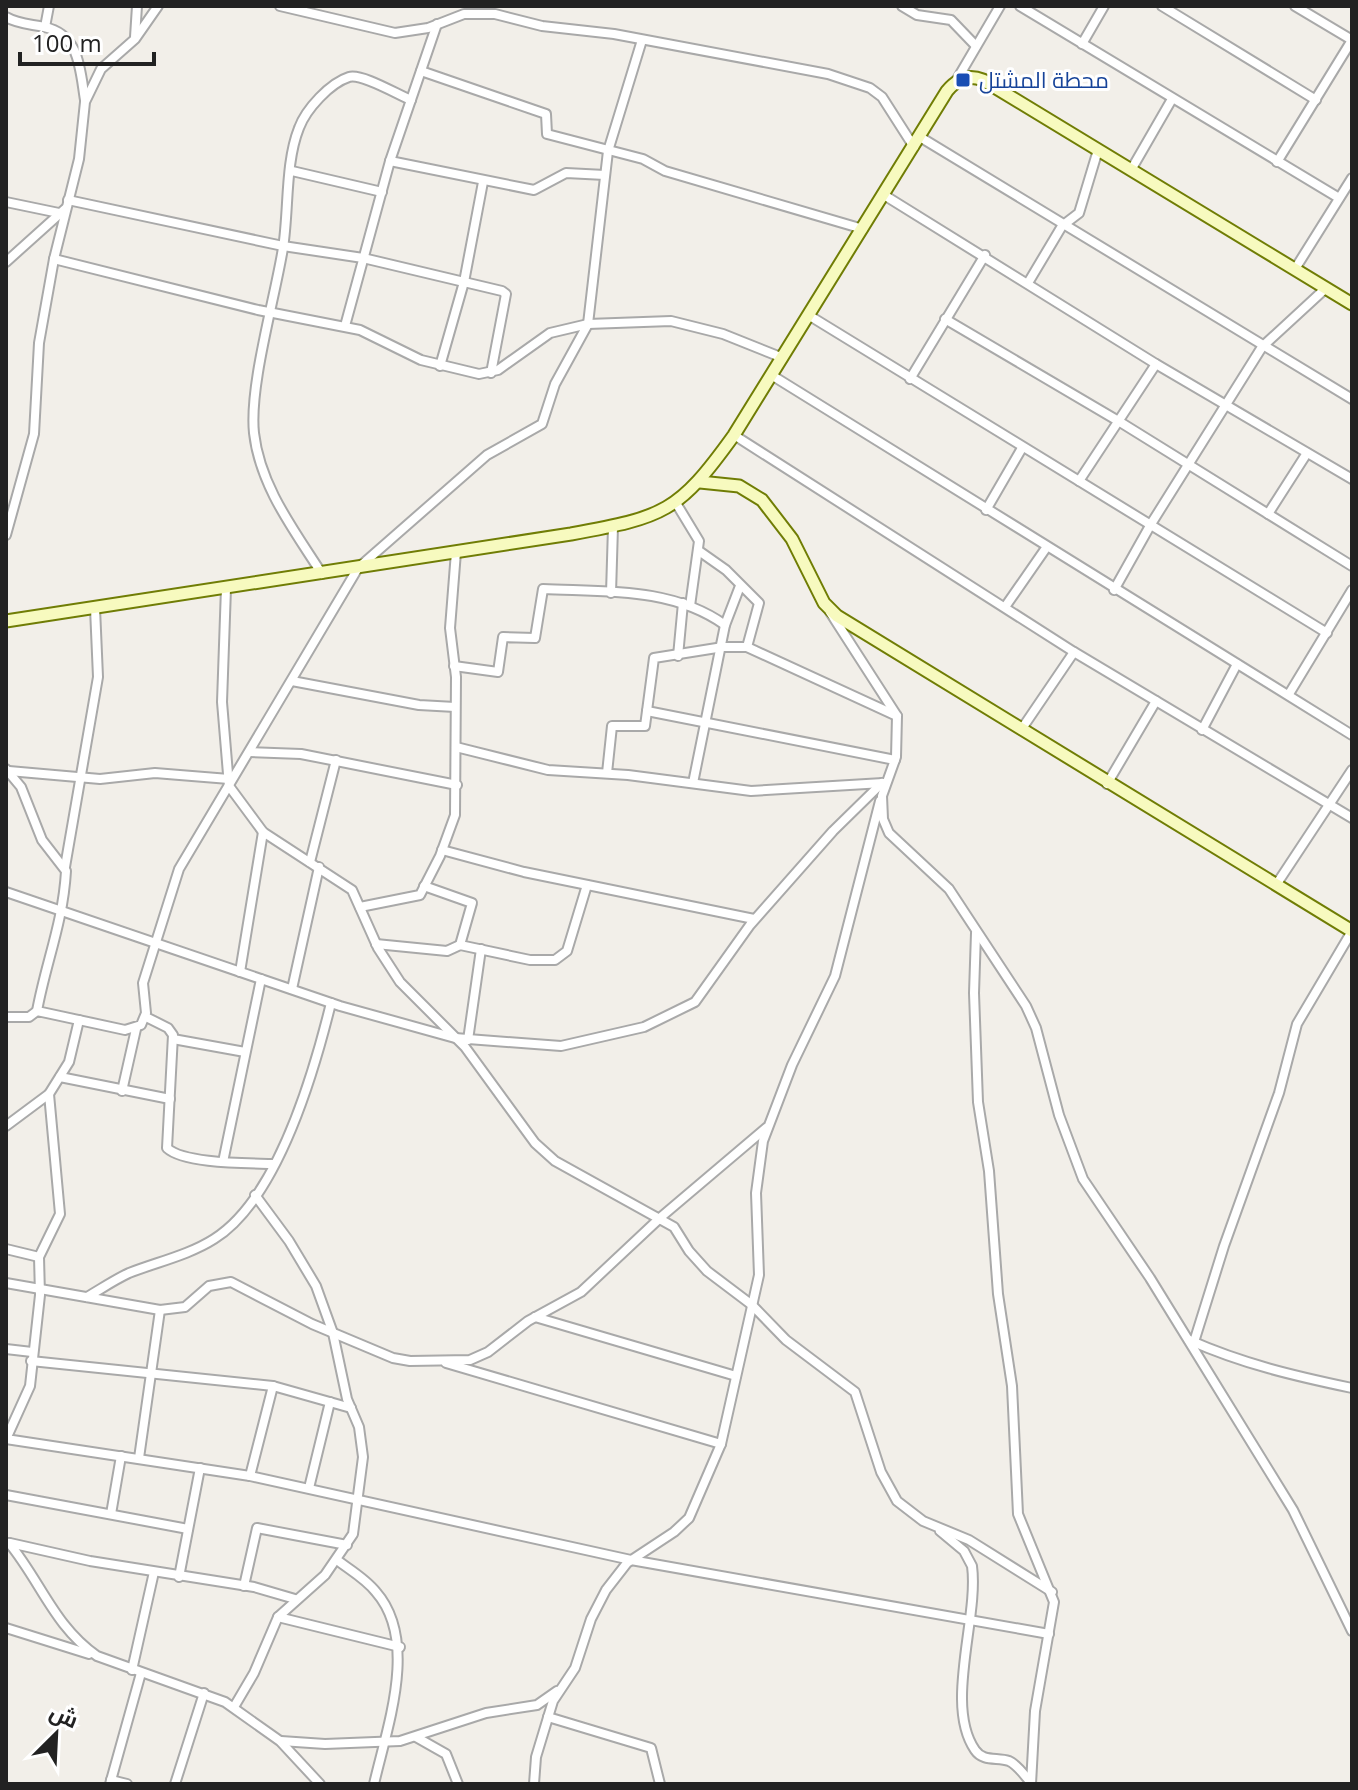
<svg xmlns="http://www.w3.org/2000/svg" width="1358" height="1790" font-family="'Open Sans',Cairo,sans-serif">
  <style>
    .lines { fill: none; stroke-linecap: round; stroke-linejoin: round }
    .street-casing { stroke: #a9a9a9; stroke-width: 12 }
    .secondary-casing { stroke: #707d05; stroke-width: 15 }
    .street { stroke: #fff; stroke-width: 8 }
    .secondary { stroke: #f7fabf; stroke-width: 11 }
    .transit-dot { fill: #1a4fb4; stroke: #fff; stroke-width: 3 }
    .labels { text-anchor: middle; stroke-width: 6; stroke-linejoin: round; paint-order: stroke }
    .transit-label { font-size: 22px; fill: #164399; stroke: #fff; text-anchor: start }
  </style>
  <rect width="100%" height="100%" fill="#f2efe9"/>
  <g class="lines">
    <g class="street-casing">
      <g id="street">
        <polyline points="280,6 395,33 428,28 464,14 495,14 542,26 614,34 828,74 870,88 882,97 914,147"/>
        <polyline points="902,6 917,15 951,20 976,46"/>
        <polyline points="1020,6 1339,198"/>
        <polyline points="1162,6 1316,100"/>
        <polyline points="1295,6 1352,40"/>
        <path d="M6 17C18 24 30 24 44 27 80 34 80 70 85 100"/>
        <polyline points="45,27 49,6"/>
        <polyline points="135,37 137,6"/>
        <polyline points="1082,44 1104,6"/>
        <polyline points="421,71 546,114 547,134 643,159 665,171 863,229"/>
        <polyline points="956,81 1000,6"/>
        <polyline points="920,137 1352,399"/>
        <polyline points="390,161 534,190 566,173 605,175"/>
        <polyline points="1277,162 1352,40"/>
        <polyline points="1131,170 1172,99"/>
        <polyline points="292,171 382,192"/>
        <polyline points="884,195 1156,364 1352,479"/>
        <polyline points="68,200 283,246 363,258 502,291 506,294 491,373"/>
        <polyline points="6,202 59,213"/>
        <polyline points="54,259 258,310 360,330 421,360 479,374 498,370 550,333 588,324 671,321 723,334 783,358"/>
        <polyline points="6,262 65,209"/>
        <polyline points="1295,269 1352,178"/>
        <polyline points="1028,283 1062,226 1079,213 1098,150"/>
        <polyline points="810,316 1327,633"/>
        <polyline points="945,319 1120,422 1352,566"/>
        <polyline points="345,326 390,161 437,24"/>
        <polyline points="440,366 464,282 483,182"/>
        <polyline points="773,376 1352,735"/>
        <polyline points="910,379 985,255"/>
        <polyline points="734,435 1074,652 1352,818"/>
        <polyline points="1079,481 1156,364"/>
        <polyline points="676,503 699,541 690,606"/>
        <polyline points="986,510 1022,448"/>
        <polyline points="1268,514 1307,453"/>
        <polyline points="6,535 34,434 39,343 54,259 79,159 85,102 101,69 135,39 158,6"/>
        <path d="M322 574C294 530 260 486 254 433 249 386 275 298 283 248 289 210 285 163 299 128 306 109 330 83 349 77 362 73 398 95 411 100"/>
        <polyline points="226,588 222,702 229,786 263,832 352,890 378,948 400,982 465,1047 535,1143 555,1161 674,1227 689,1251 707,1271 752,1305 786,1340 855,1392 881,1472 897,1501 923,1521 969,1540 1052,1592"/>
        <polyline points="1114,590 1151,524 1262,347 1326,288"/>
        <polyline points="611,593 613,527"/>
        <polyline points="1005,607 1046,548"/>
        <polyline points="830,612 897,716 896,757 882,796 883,819 889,833 949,889 1026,1006 1036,1028 1059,1115 1083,1179 1150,1278 1293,1510 1352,1631"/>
        <polyline points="747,647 897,716"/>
        <polyline points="678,656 683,603"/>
        <path d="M454 666 498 672 503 637 535 638 543 589C605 592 672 587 725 625"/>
        <polyline points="292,681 419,705 455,707"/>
        <polyline points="1289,694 1352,590"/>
        <polyline points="647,711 895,760"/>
        <polyline points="1021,730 1074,652"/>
        <polyline points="1202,730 1237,664"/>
        <polyline points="456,747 548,770 628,775 751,791 883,783"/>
        <polyline points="250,752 301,754 457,785"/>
        <path d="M6 769 21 787 42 840 66 871C63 923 46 962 37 1011"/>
        <polyline points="9,771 100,779 155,773 229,779"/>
        <polyline points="607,773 612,726 645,726 654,658 723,647 747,647 759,603 726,570 699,551"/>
        <polyline points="693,783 725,625 740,586"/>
        <polyline points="1107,784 1156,701"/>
        <polyline points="442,850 524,872 754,919"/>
        <polyline points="310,862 336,760"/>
        <polyline points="65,867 98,677 95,608"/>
        <polyline points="1276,885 1352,770"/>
        <polyline points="424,886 472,903 460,945"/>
        <polyline points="6,892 340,1006 455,1038 561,1046 644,1027 695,1002 750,925 833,831 882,783"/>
        <polyline points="360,907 420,895 440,856 455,815 456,677 450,628 456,552"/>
        <polyline points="976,933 974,993 978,1102 989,1171 998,1294 1012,1386 1018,1514 1054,1602 1035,1711 1031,1784"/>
        <polyline points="376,944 447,951 460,945 530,960 555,960 567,951 587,885"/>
        <polyline points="240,972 263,832"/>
        <polyline points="292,989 319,867"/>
        <polyline points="6,1017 29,1017 37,1011 125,1030 141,1025 146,1013 143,983 179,869 358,568 487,455 542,424 555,384 588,324 608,151 642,40"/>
        <path d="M146 1017 168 1028 173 1035 167 1148C184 1164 249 1163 273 1164"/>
        <polyline points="79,1020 69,1062 49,1094 60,1214 39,1257 40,1295 30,1386 6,1439 250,1476 631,1560 1049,1634"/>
        <polyline points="173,1039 245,1052"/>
        <polyline points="468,1040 481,949"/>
        <polyline points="60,1077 170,1099"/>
        <polyline points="122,1091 136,1029"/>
        <polyline points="6,1126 49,1094"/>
        <polyline points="223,1162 261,979"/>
        <polyline points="6,1249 39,1257"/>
        <polyline points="6,1283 160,1310 185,1307 209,1286 231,1282 312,1324 393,1358 410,1361 470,1360 488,1352 528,1321 581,1292 661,1217 766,1128"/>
        <path d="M87 1297C101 1289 114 1280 129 1273 157 1262 189 1255 214 1239 278 1199 314 1072 331 1003"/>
        <polyline points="535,1317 736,1376"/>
        <path d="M1189 1340C1243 1364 1295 1376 1352 1388"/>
        <polyline points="1194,1342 1224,1246 1279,1093 1297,1024 1352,931"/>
        <polyline points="6,1349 32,1352"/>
        <polyline points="31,1361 273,1386 351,1408"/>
        <polyline points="446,1363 721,1444"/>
        <polyline points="139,1458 160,1310"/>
        <polyline points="250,1476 273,1386"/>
        <polyline points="309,1488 330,1402"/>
        <polyline points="6,1495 188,1529"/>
        <polyline points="111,1514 121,1456"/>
        <path d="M940 1531 964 1551 972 1566C979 1618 944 1705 975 1750 983 1762 997 1757 1009 1761 1018 1765 1025 1776 1031 1783"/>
        <path d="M9 1543C41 1582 54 1626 97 1656L225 1702 280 1741 320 1784"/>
        <polyline points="10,1543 90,1561 254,1587 295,1599"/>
        <path d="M337 1560C350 1570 366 1579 376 1592 419 1641 387 1727 374 1784"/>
        <polyline points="179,1577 200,1468"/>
        <polyline points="244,1586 257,1528 347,1545"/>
        <polyline points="278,1617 400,1647"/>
        <polyline points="6,1628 89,1654"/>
        <polyline points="132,1670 154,1572"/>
        <polyline points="234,1707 254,1673 278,1617 325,1575 353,1534 363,1457 359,1427 347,1399 333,1333 316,1286 289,1241 255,1195"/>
        <polyline points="548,1717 651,1748 660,1784"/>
        <polyline points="416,1737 446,1754 458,1784"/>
        <polyline points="281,1741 325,1744 400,1741 486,1713 537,1705 557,1691"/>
        <polyline points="111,1780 127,1784"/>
        <polyline points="110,1784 141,1673"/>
        <polyline points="175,1784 204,1693"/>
        <polyline points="534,1784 536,1757 553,1701 575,1668 591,1619 606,1590 627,1563 674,1532 689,1518 721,1444 759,1275 756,1193 763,1141 792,1065 835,976 880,801"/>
      </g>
    </g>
    <g class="secondary-casing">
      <g id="secondary">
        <polyline points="700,482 739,486 762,500 792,539 824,603 837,616 1352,931"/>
        <path d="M6 621 571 534C664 517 678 513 734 435L947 91C957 79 968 74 983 80L1352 304"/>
      </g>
    </g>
    <use href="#street" class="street"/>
    <use href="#secondary" class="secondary"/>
  </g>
  <rect class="transit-dot" x="955" y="72" width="16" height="16" rx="4"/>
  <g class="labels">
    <g class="transit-label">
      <text x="979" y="88">محطة المشتل</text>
    </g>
  </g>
  <rect width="1358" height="1790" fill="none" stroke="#222222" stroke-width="16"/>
  <g transform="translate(56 1734) rotate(24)" stroke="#ffffff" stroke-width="6" paint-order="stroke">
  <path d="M0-6L14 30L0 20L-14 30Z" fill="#222222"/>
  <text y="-12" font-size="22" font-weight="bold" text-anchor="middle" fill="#222222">ش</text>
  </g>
  <path d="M20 52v12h134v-12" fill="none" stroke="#222222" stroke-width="4"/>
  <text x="32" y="52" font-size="24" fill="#222222" stroke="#ffffff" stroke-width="6" paint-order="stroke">100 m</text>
</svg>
